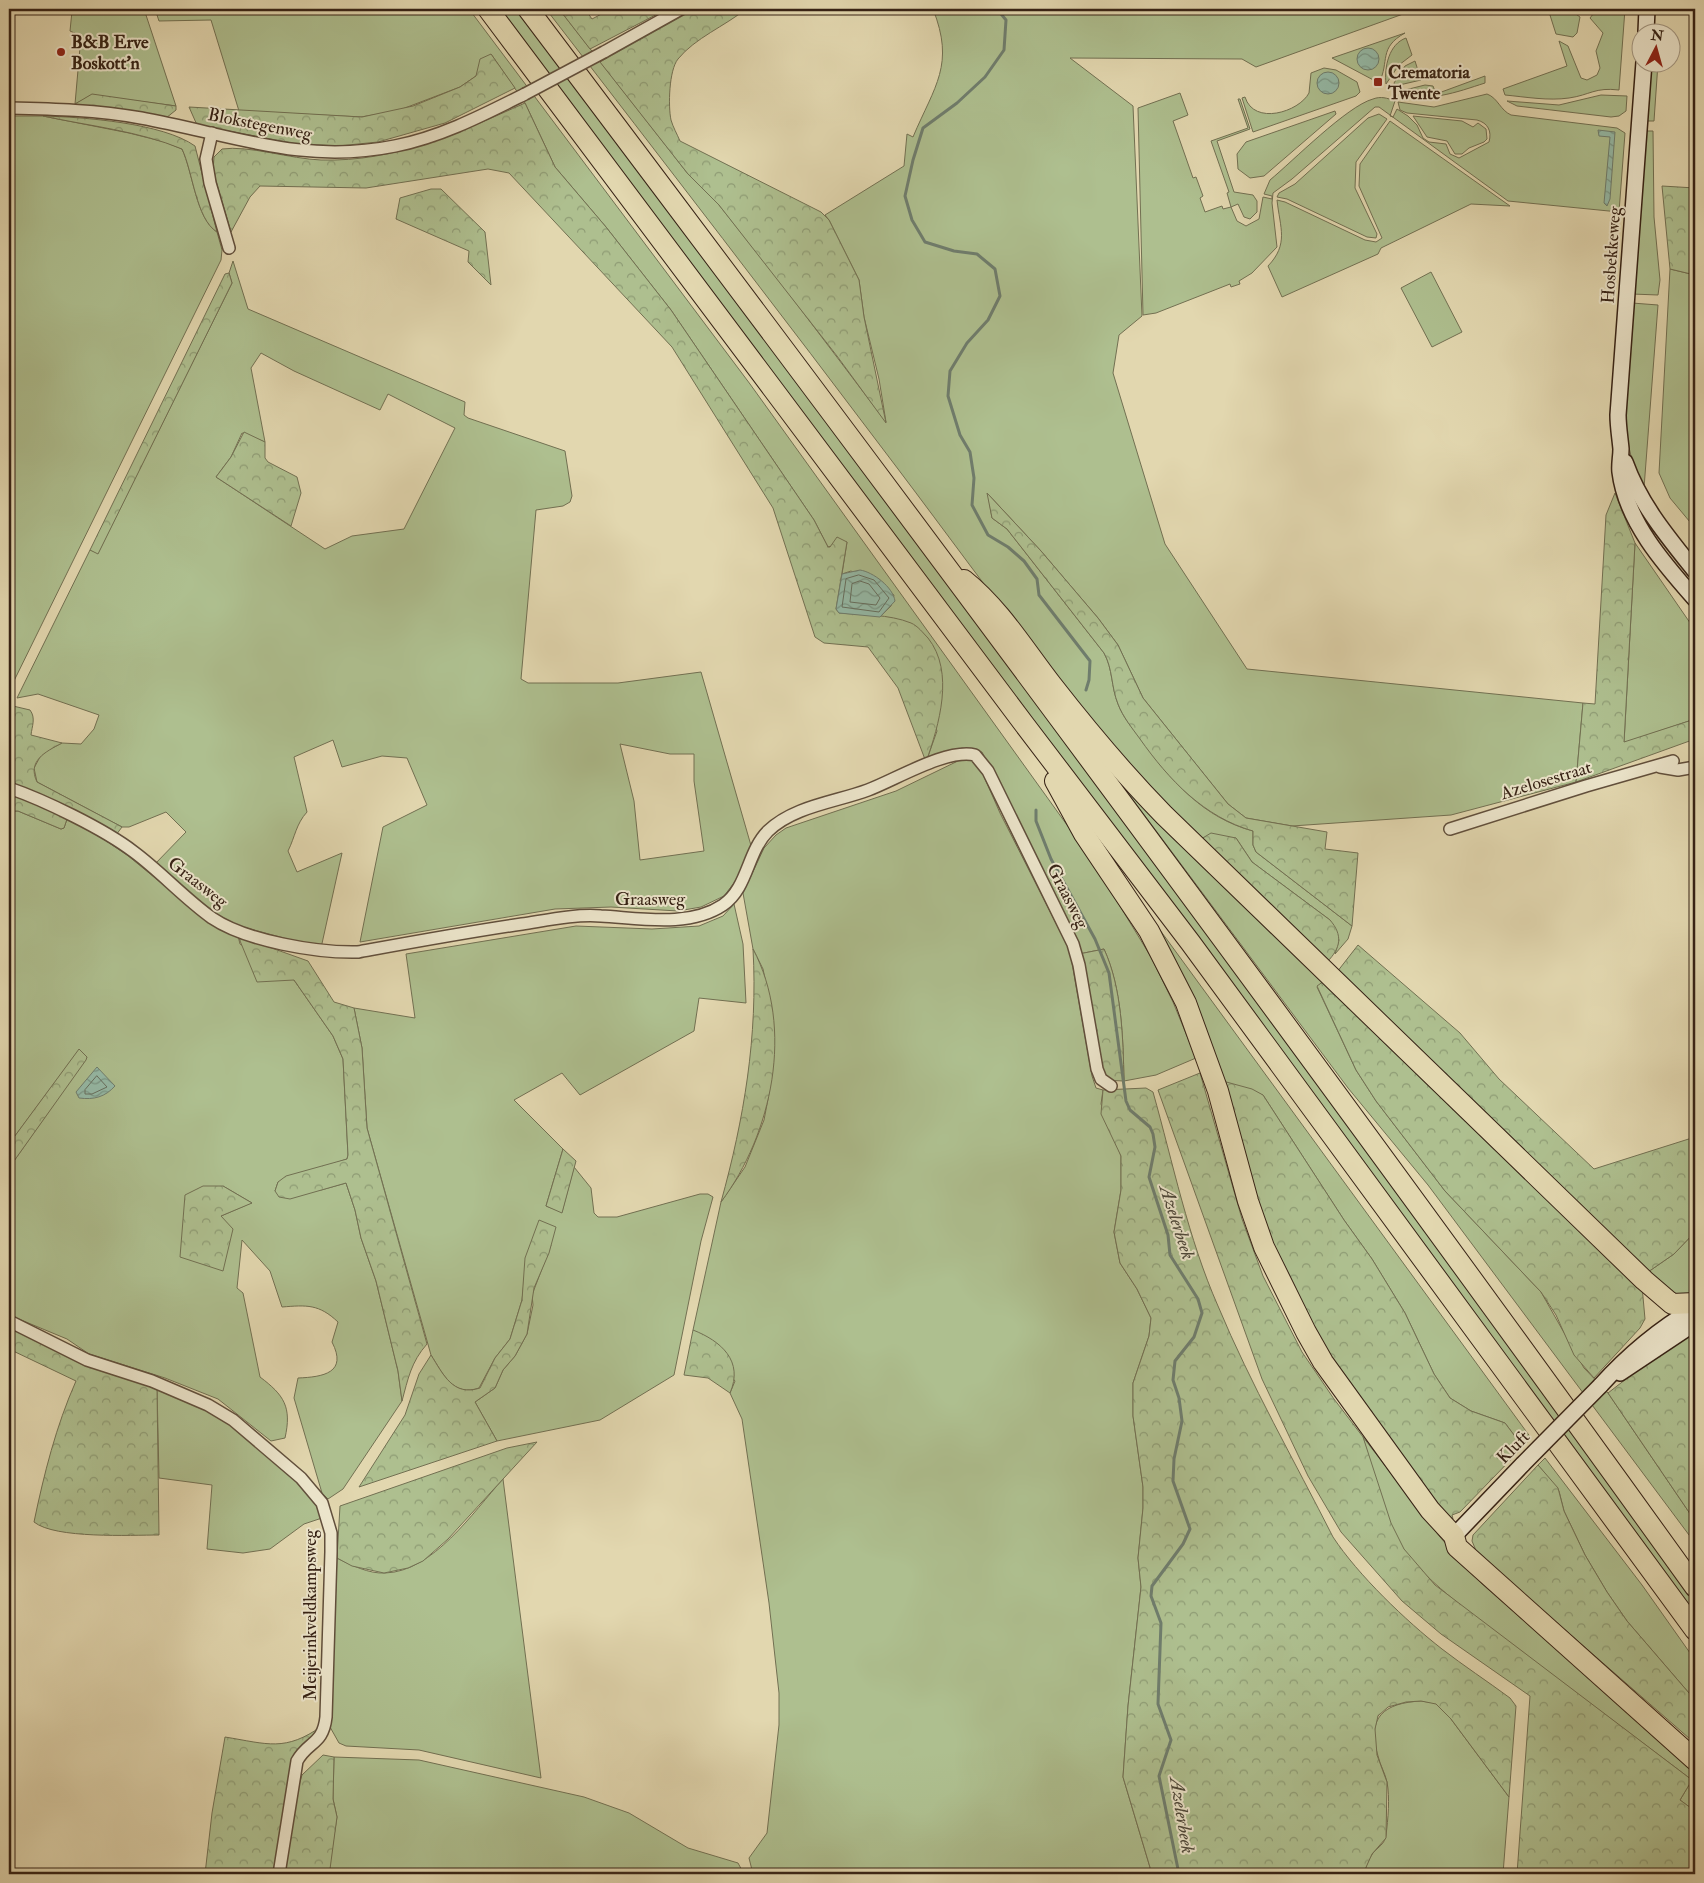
<svg xmlns="http://www.w3.org/2000/svg" width="1704" height="1883" font-family="'IM FELL Double Pica',serif">
  <style>
    .grass { fill: #aebf8f; stroke: #727052; fill-rule: evenodd }
    .forest { fill: url(#forest-crowns); stroke: #727052 }
    .water { fill: url(#water-waves); stroke: #6f7d6d }
    .lines { fill: none; stroke-linecap: round; stroke-linejoin: round }
    .shore { stroke: #666e5e; stroke-width: 1 }
    .stream { stroke: #6f7d6d; stroke-width: 3 }
    .street-casing { stroke: #614f3c; stroke-width: 14 }
    .secondary-casing { stroke: #362215; stroke-width: 18 }
    .highway-casing { stroke: #362215; stroke-width: 22 }
    .street { stroke: #ece5cb; stroke-width: 11 }
    .secondary { stroke: #ece5cb; stroke-width: 15 }
    .highway { stroke: #e2d7af; stroke-width: 20 }
    .street-bridge-casing { stroke: #614f3c; stroke-width: 14; stroke-linecap: butt }
    .secondary-bridge-casing { stroke: #362215; stroke-width: 18; stroke-linecap: butt }
    .street-bridge { stroke: #ece5cb; stroke-width: 11 }
    .secondary-bridge { stroke: #ece5cb; stroke-width: 15 }
    .poi-dot { fill: #8f2418; stroke: #ece5cb; stroke-width: 2 }
    .labels { text-anchor: middle; stroke-width: 4; stroke-linejoin: round; paint-order: stroke }
    .poi-label { font-size: 18px; font-weight: bold; fill: #362215; stroke: #ece5cb; text-anchor: start }
    .street-label { font-size: 18px; fill: #362215; stroke: #ece5cb }
    .water-label { font-size: 19px; font-style: italic; fill: #4e483a; stroke: #ece5cb }
  </style>
  <defs>
    <pattern id="forest-crowns" width="20" height="18" patternUnits="userSpaceOnUse" patternTransform="scale(1.25)"><rect width="20" height="18" fill="#aebf8f"/><path d="M2 6a3 3 0 1 1 6 0M12 15a3 3 0 1 1 6 0" fill="none" stroke="#8e9b74"/></pattern>
    <pattern id="water-waves" width="16" height="10" patternUnits="userSpaceOnUse" patternTransform="scale(1.25)"><rect width="16" height="10" fill="#95baa7"/><path d="M0 5q4-4 8 0t8 0" fill="none" stroke="#7a9787"/></pattern>
  </defs>
  <rect width="100%" height="100%" fill="#e2d7af"/>
  <filter id="stains"><feTurbulence type="fractalNoise" baseFrequency=".004" numOctaves="4"/><feColorMatrix values="0 0 0 0 .2 0 0 0 0 .09 0 0 0 0 .02 0 0 0 .5 -.17"/></filter>
  <radialGradient id="worn" r=".72"><stop offset=".6" stop-color="#630" stop-opacity="0"/><stop offset="1" stop-color="#630" stop-opacity=".3"/></radialGradient>
  <g class="grass">
    <polygon points="67,9 144,9 176,106 92,95 75,104 81,36 70,31 72,11"/>
    <path d="M155 9H469L750 384 1090 857 1151 957 1173 1002 1196 1058 1156 1075 1124 1081C1123 1037 1122 989 1104 949L1079 954 1077 943 982 752 962 748 926 762 937 731 897 619 880 617 891 606 894 595 851 571 842 574 847 542 828 547 814 520 671 310 606 227 555 167 525 103 491 54 476 76 460 87 397 111 361 117 239 111 211 20 159 21Z"/>
    <polygon points="500,9 516,9 842,439 1695,1595 1695,1621 1059,755"/>
    <path d="M546 9H559L688 174 719 205 774 274 886 422 879 379 864 317 859 280 829 220 825 215 904 166 907 134 913 137C935 85 955 65 933 9H1417L1256 67 1242 59 1070 58 1133 106 1142 316 1119 335 1113 373 1165 544 1247 669 1583 703 1576 782 1451 815 1292 826 1246 818 1228 804 1143 698 1118 645 1098 618 1041 551 988 494 992 518 1007 529 1104 653C1113 669 1111 687 1118 704 1123 718 1134 730 1143 742 1172 782 1204 818 1253 831V845L1256 852 1352 926 1348 939 1335 954 1339 940 1330 920 1252 862 1236 838 1201 839C1086 729 994 596 898 469 782 315 664 162 546 9Z"/>
    <polygon points="1558,9 1570,10 1580,17 1577,33 1573,37 1556,34 1549,12"/>
    <path d="M1597 9H1625L1619 90C1595 87 1590 95 1569 98 1548 101 1526 97 1505 95L1503 89 1567 66 1559 41 1568 46 1581 78 1587 80 1597 75 1600 68 1596 51 1603 33 1590 18Z"/>
    <path d="M1405 33C1378 48 1390 61 1379 83L1332 58Z"/>
    <path d="M1406 38 1412 55 1399 65 1386 84C1384 67 1389 44 1406 38Z"/>
    <polygon points="1415,61 1421,80 1395,86 1394,83 1405,66"/>
    <polygon points="1650,63 1658,63 1654,121 1645,121"/>
    <path d="M1324 68 1336 70 1357 82 1360 92 1356 96 1253 132 1242 98 1245 97C1254 126 1299 112 1309 93L1311 73Z"/>
    <path d="M1485 76V83C1457 92 1426 104 1397 92L1425 85 1433 86 1436 94Z"/>
    <path d="M1180 93 1188 115 1173 121 1193 178 1196 177 1203 196 1200 198 1205 212 1222 206 1223 209 1231 207 1227 193 1229 192 1211 141 1248 128 1238 99H1240L1250 129 1217 141 1234 192 1253 195 1257 201V212L1250 219 1244 217 1238 204 1231 207 1237 221 1246 226 1259 219 1263 197 1272 199V196L1264 194 1270 180C1293 161 1347 106 1373 99 1381 96 1387 98 1395 101L1390 116 1393 117 1397 109 1408 116 1417 125 1423 138 1429 142 1446 144 1450 154 1459 158 1489 142C1492 131 1488 123 1477 120L1407 113 1400 110 1398 102 1434 107 1487 94C1498 98 1500 110 1511 115L1617 128 1625 133 1619 212 1508 201 1379 107H1375L1292 179 1273 193 1272 203 1277 247 1252 273 1239 281 1240 284 1231 287 1230 284 1156 313 1143 315 1138 108Z"/>
    <polygon points="1601,95 1627,96 1626,111 1619,116 1611,117 1517,106 1507,101 1559,105"/>
    <polygon points="1335,111 1336,114 1264,176 1250,178 1238,169 1237,154 1246,142"/>
    <polygon points="1379,114 1387,119 1356,162 1355,188 1377,234 1376,238 1367,237 1287,199 1277,197 1279,193 1295,184 1368,118"/>
    <path d="M9 116H43L129 133 165 142 182 149C193 172 196 219 217 232L222 250 221 260 9 691Z"/>
    <polygon points="1413,116 1462,121 1473,127 1478,123 1486,129 1487,139 1484,142 1469,148 1462,154 1455,154 1447,141 1427,137"/>
    <path d="M1390 121 1510 206 1471 204 1381 248 1378 254 1282 297 1268 266C1289 244 1280 228 1277 200L1285 202 1365 240 1376 242 1382 238 1359 186 1360 164Z"/>
    <polygon points="1645,131 1653,131 1654,217 1660,280 1658,295 1632,294"/>
    <path d="M233 261 248 309 465 402 464 415 468 418 565 451 572 496 570 502 563 506 536 510 521 679 528 683H618L701 672 752 849 737 879 724 896 701 907 678 911 611 907 555 909 360 942 383 827 427 805 407 758 382 756 342 767 333 740 294 757 307 812C296 824 295 837 288 851L297 872 342 853 321 948 239 926 216 914 154 865 186 832 166 812 129 827H122L37 782 34 768 40 757 46 751 62 743 81 744 94 729 99 715 38 694 17 698 90 550 98 553 232 283 229 273ZM261 353 294 371 380 410 388 394 455 428 404 529 352 536 325 549 216 477 231 457 242 433 265 442 251 368ZM620 744 670 754H694V781L704 851 640 860 634 801Z"/>
    <polygon points="1670,269 1695,275 1695,528 1670,498 1659,473"/>
    <polygon points="1431,272 1462,332 1432,347 1401,288"/>
    <path d="M1632 303 1658 305 1644 488C1614 441 1628 356 1632 303Z"/>
    <polygon points="1635,543 1695,630 1695,719 1624,743"/>
    <polygon points="975,756 1000,813 1070,951 1092,1076 1096,1088 1103,1090 1101,1104 1121,1156 1121,1190 1114,1232 1120,1263 1137,1289 1151,1318 1149,1336 1133,1383 1133,1416 1143,1487 1143,1508 1138,1558 1141,1587 1128,1706 1123,1777 1152,1874 753,1874 749,1858 767,1833 779,1725 779,1693 769,1603 742,1419 730,1393 735,1381 693,1330 721,1202 745,1167 764,1120 768,1099 773,1064 772,1012 763,969 753,949 743,893 764,848 776,835 786,828 896,791 962,759"/>
    <polygon points="1113,773 1324,981 1317,987 1356,1070 1376,1101 1445,1191 1541,1292 1584,1368 1608,1393 1695,1521 1695,1543 1428,1185 1348,1088"/>
    <path d="M14 811H18L61 829 64 828 67 819 96 834 127 855 208 921 238 936 240 944 294 980 333 1036 343 1059 348 1155 347 1159 278 1182 275 1191 321 1190 346 1183 355 1210 361 1238 376 1281 398 1371 402 1401 343 1489 328 1499 322 1493 294 1398 298 1378C323 1377 348 1373 332 1342L338 1322C319 1304 307 1305 282 1307L270 1271 242 1240 237 1288 243 1293 260 1377C284 1395 292 1407 285 1438L271 1441 218 1399 165 1378 89 1354 67 1339 9 1315V1168L87 1057 79 1050 9 1144V823ZM223 1186 252 1203H251L221 1216Z"/>
    <polygon points="1103,852 1531,1438 1523,1447 1505,1423 1471,1411 1450,1398 1434,1374 1405,1313 1372,1259 1344,1220 1263,1095 1219,1080"/>
    <path d="M734 904 743 944 746 1003 699 998 694 1031 580 1095 562 1073 514 1100 563 1149 546 1206 562 1212 574 1167 591 1188 594 1213 598 1217H617L700 1194H708L713 1197 701 1241 674 1375 600 1420 497 1441 475 1402 495 1388 503 1370 515 1356 527 1334 533 1305 532 1295 551 1245 525 1273 522 1300 510 1339 495 1358 479 1388C453 1397 443 1374 431 1355L367 1128 362 1048 354 1008 415 1018 406 954 576 926 652 929 699 926 723 916Z"/>
    <polygon points="1695,1232 1695,1296 1678,1297 1648,1272 1674,1254"/>
    <polygon points="157,1388 172,1392 227,1421 301,1481 325,1517 304,1524 270,1549 243,1553 207,1549 212,1485 159,1478"/>
    <path d="M1363 1437 1440 1537 1481 1583 1695 1771V1811L1680 1800 1692 1780 1465 1609C1443 1591 1421 1573 1404 1550 1384 1520 1373 1472 1363 1437Z"/>
    <polygon points="1545,1458 1642,1585 1695,1660 1695,1700 1627,1621 1607,1592 1585,1555 1564,1511 1559,1491 1538,1465"/>
    <path d="M503 1479 541 1778 419 1750 346 1746 339 1743 330 1727 337 1558C351 1565 369 1574 385 1573 433 1572 473 1512 503 1479Z"/>
    <path d="M1421 1701 1435 1703 1451 1719 1509 1797 1503 1874H1363C1366 1868 1368 1859 1373 1853 1378 1847 1385 1844 1386 1835 1388 1820 1390 1797 1387 1782 1385 1773 1380 1765 1378 1756 1366 1717 1384 1703 1421 1701Z"/>
    <polygon points="334,1757 419,1760 584,1797 629,1813 688,1848 738,1863 744,1874 328,1874 337,1817 333,1799"/>
  </g>
  <g class="forest">
    <polygon points="559,9 585,9 592,19 611,9 667,9 590,49"/>
    <path d="M695 9H746C725 26 695 38 678 59 669 70 668 106 671 120 673 127 677 134 680 141L821 212 829 220 859 280 864 317 886 423 837 356 719 205 688 174 600 62Z"/>
    <polygon points="491,54 515,88 445,123 378,142 338,146 297,144 197,125 189,107 362,117 413,106 460,87 476,76 480,59"/>
    <polygon points="92,94 176,106 176,110 166,118 75,104"/>
    <path d="M525 103 555 167 606 227 671 310 814 520 828 547H830L837 537 847 542 836 609 839 613C862 615 889 614 911 623 918 626 923 633 928 638 955 672 939 725 926 762L898 688 868 647 824 643 815 637 773 508 672 347 509 173 488 169 366 188 260 186 250 197 231 232 213 171 214 157 222 149C248 145 291 159 321 160 396 162 458 133 525 103Z"/>
    <path d="M43 116C83 117 163 123 195 146L217 232C196 219 193 172 182 149 139 131 89 126 43 116Z"/>
    <polygon points="1662,186 1695,188 1695,275 1670,269"/>
    <polygon points="431,189 441,189 485,232 491,285 468,262 469,251 396,219 400,198"/>
    <polygon points="229,273 232,283 98,554 90,550 225,274"/>
    <polygon points="244,432 265,442 265,458 268,462 297,477 301,493 291,526 216,477 231,457"/>
    <path d="M987 493 1041 551 1098 618 1118 645 1143 698 1228 804 1246 818 1327 832 1325 849 1358 853 1352 926 1256 852 1253 845V831C1204 817 1169 780 1140 739 1132 728 1123 717 1118 704 1111 687 1113 669 1104 653L1007 529 992 518Z"/>
    <polygon points="1615,493 1635,543 1624,742 1695,719 1695,739 1576,782 1583,703 1595,704 1606,515"/>
    <path d="M13 706 30 710C36 718 32 726 31 735L62 743C45 752 27 761 37 782L122 827 116 835 9 782C9 762 4 724 13 706Z"/>
    <polygon points="9,792 67,819 64,828 61,829 18,811 14,811 9,823"/>
    <path d="M1211 833 1236 838 1252 862 1330 920C1343 935 1341 948 1327 962L1201 839Z"/>
    <path d="M238 936 308 961 334 1002 354 1008 362 1048 367 1128 427 1344C411 1362 408 1379 402 1401L398 1371 376 1281 361 1238 355 1210 346 1183 290 1199 279 1197 275 1191 278 1182 286 1176 347 1159 348 1155 343 1059 333 1036 294 980 257 982Z"/>
    <polygon points="1358,945 1460,1033 1499,1079 1594,1169 1695,1137 1695,1232 1674,1254 1648,1272 1337,972"/>
    <path d="M753 949C795 1028 772 1134 721 1202 744 1119 758 1036 753 949Z"/>
    <path d="M1104 949C1122 988 1123 1038 1124 1081L1101 1080 1079 954Z"/>
    <polygon points="1324,981 1642,1286 1645,1319 1640,1328 1594,1378 1574,1355 1556,1315 1541,1292 1445,1191 1376,1101 1356,1070 1317,986"/>
    <polygon points="79,1049 87,1057 86,1060 9,1168 9,1144"/>
    <polygon points="1200,1073 1242,1219 1263,1276 1302,1352 1334,1399 1363,1437 1391,1523 1404,1549 1435,1585 1692,1780 1680,1800 1695,1811 1695,1874 1517,1874 1530,1696 1441,1634 1402,1601 1341,1532 1308,1476 1262,1379 1158,1090"/>
    <polygon points="1219,1080 1252,1089 1263,1095 1344,1220 1372,1259 1405,1313 1434,1374 1450,1398 1471,1411 1505,1423 1523,1447 1460,1512 1452,1515 1453,1519 1436,1509 1357,1401 1282,1278"/>
    <path d="M1146 1088 1153 1092C1173 1163 1188 1238 1218 1306 1251 1385 1294 1460 1333 1537 1358 1575 1406 1621 1442 1649 1464 1666 1487 1681 1510 1698L1516 1706 1509 1797 1451 1719 1436 1704 1421 1701 1406 1702 1388 1707 1378 1716 1375 1729 1377 1755 1387 1782 1386 1838 1372 1854 1363 1874H1152L1123 1777 1128 1706 1141 1587 1138 1558 1143 1508V1487L1133 1416V1383L1149 1336 1151 1318 1137 1289 1120 1263 1114 1232 1121 1190V1156L1101 1114 1103 1090Z"/>
    <polygon points="563,1149 576,1161 562,1213 546,1206"/>
    <polygon points="203,1186 223,1186 252,1203 221,1216 233,1229 223,1271 180,1257 185,1195"/>
    <path d="M539 1220 556 1227 549 1253 534 1288 527 1334 515 1356 503 1370 495 1388 475 1402 497 1441 359 1487 405 1415 419 1374 431 1355C443 1374 453 1397 480 1388L495 1358 510 1339 522 1300 525 1258Z"/>
    <path d="M9 1326 157 1388 159 1535C131 1535 55 1539 34 1522 44 1474 56 1426 76 1381L9 1349Z"/>
    <path d="M693 1330C721 1341 744 1361 730 1393L708 1378 684 1375Z"/>
    <polygon points="1694,1331 1695,1349 1695,1521 1608,1393 1670,1345"/>
    <polygon points="537,1442 448,1539 423,1561 408,1568 384,1573 352,1566 337,1558 340,1506 507,1448"/>
    <polygon points="1538,1465 1558,1488 1564,1511 1585,1555 1607,1592 1627,1621 1695,1700 1695,1736 1690,1739 1477,1553 1472,1541 1473,1535"/>
    <path d="M322 1726 296 1755 276 1874H205L212 1813 225 1737C268 1744 285 1752 322 1726Z"/>
    <polygon points="323,1755 334,1757 333,1799 337,1817 330,1869 328,1874 284,1874 294,1801 302,1775"/>
  </g>
  <g class="water">
    <circle cx="1368" cy="59" r="11"/>
    <circle cx="1328" cy="83" r="11"/>
    <polygon points="1598,130 1615,132 1610,199 1607,206 1604,203 1610,137 1599,136"/>
    <path d="M860 570C873 572 893 587 895 601L880 617 839 613 836 609 842 574Z"/>
    <path d="M97 1067 115 1086C105 1097 94 1100 79 1098L76 1092Z"/>
  </g>
  <g class="lines">
    <g class="shore">
      <polygon points="859,575 874,580 889,598 879,612 842,607 846,579"/>
      <polygon points="860,581 869,584 880,598 876,605 850,602 852,584"/>
      <polygon points="97,1076 107,1087 92,1094 85,1094 85,1090"/>
    </g>
    <g class="stream">
      <polyline points="997,9 1006,20 1004,50 985,77 957,103 923,128 913,160 905,196 912,220 925,242 954,251 977,254 995,269 1000,296 988,320 967,343 950,371 948,396 960,435 970,452 974,478 972,505 988,535 1008,547 1024,561 1037,579 1039,595 1090,661 1089,680 1086,690"/>
      <polyline points="1036,810 1036,821 1051,859 1095,939 1109,973 1126,1101 1130,1110 1150,1127 1153,1134 1155,1147 1149,1177 1168,1235 1170,1255 1198,1299 1202,1313 1194,1337 1175,1361 1173,1380 1179,1398 1182,1421 1174,1459 1173,1481 1190,1529 1183,1544 1152,1586 1151,1596 1161,1623 1158,1704 1171,1740 1159,1776 1179,1874"/>
    </g>
    <g class="street-casing">
      <g id="street">
        <polyline points="604,52 681,9"/>
        <path d="M9 108C53 109 97 110 141 118 230 134 301 165 395 146 441 137 483 115 525 94"/>
        <polyline points="212,133 206,159 210,183 229,248"/>
        <polyline points="1660,767 1678,770 1695,767"/>
        <path d="M9 788C44 800 104 829 134 852 161 872 184 898 212 918 246 941 317 953 358 952 413 942 467 932 522 924 548 920 575 914 601 916 639 918 689 928 723 905 748 888 747 852 768 831 794 806 836 802 868 790 895 780 947 748 975 755L988 771 1073 944 1079 965 1097 1069 1101 1079 1111 1086"/>
        <polyline points="1450,829 1586,786 1673,761"/>
        <path d="M9 1321 87 1360 152 1381 208 1405 233 1420 301 1478 322 1503 331 1533V1552L326 1717C323 1745 308 1741 297 1761L279 1874"/>
      </g>
    </g>
    <g class="secondary-casing">
      <g id="secondary">
        <polyline points="1646,32 1647,9"/>
        <path d="M1644 62 1618 415C1618 426 1620 438 1621 449 1621 457 1619 465 1620 472 1626 521 1664 564 1695 599"/>
        <path d="M1625 462C1640 504 1667 536 1695 571"/>
        <polyline points="1620,1373 1695,1323"/>
        <path d="M1600 1386C1628 1355 1659 1329 1695 1308"/>
        <polyline points="1454,1536 1523,1464"/>
      </g>
    </g>
    <g class="highway-casing">
      <g id="highway">
        <polyline points="488,9 1024,724 1190,942 1695,1630"/>
        <path d="M528 9C922 531 1313 1056 1695 1587"/>
        <path d="M964 580C1000 609 1024 649 1052 685 1087 730 1124 774 1164 815L1644 1280 1672 1304 1695 1303"/>
        <polyline points="1055,781 1084,834 1149,931 1186,1003 1218,1091 1248,1201 1264,1247 1306,1332 1323,1362 1430,1510 1454,1536 1457,1547 1695,1760"/>
      </g>
    </g>
    <use href="#street" class="street"/>
    <use href="#secondary" class="secondary"/>
    <use href="#highway" class="highway"/>
    <g class="street-bridge-casing">
      <polyline id="street-bridge" points="525,94 604,52"/>
    </g>
    <g class="secondary-bridge-casing">
      <polyline id="secondary-bridge" points="1523,1464 1600,1386"/>
    </g>
    <use href="#street-bridge" class="street-bridge"/>
    <use href="#secondary-bridge" class="secondary-bridge"/>
  </g>
  <g class="poi-dot">
    <circle cx="61" cy="52" r="5"/>
    <rect x="1373" y="77" width="10" height="10" rx="2.5"/>
  </g>
  <g class="labels">
    <g class="poi-label">
      <text x="71" y="48">B&amp;B Erve<tspan x="71" dy="21">Boskott'n</tspan></text>
      <text x="1388" y="78">Crematoria<tspan x="1388" dy="21">Twente</tspan></text>
    </g>
    <g class="street-label">
      <text transform="translate(260 124) rotate(11)" y="6">Blokstegenweg</text>
      <text transform="translate(1611 255) rotate(-86)" y="6">Hosbekkeweg</text>
      <text transform="translate(1546 780) rotate(-17)" y="6">Azelosestraat</text>
      <text transform="translate(198 882) rotate(38)" y="6">Graasweg</text>
      <text transform="translate(1068 896) rotate(63)" y="6">Graasweg</text>
      <text x="650" y="905">Graasweg</text>
      <text transform="translate(1513 1447) rotate(-46)" y="6">Kluft</text>
      <text transform="translate(310 1615) rotate(-90)" y="6">Meijerinkveldkampsweg</text>
    </g>
    <g class="water-label">
      <text transform="translate(1178 1222) rotate(72)" y="7">Azelerbeek</text>
      <text transform="translate(1183 1815) rotate(81)" y="7">Azelerbeek</text>
    </g>
  </g>
  <rect width="1704" height="1883" fill="none" stroke="#e2d7af" stroke-width="30"/>
  <rect x="10" y="10" width="1684" height="1863" fill="none" stroke="#362215" stroke-width="2.5"/>
  <rect x="15" y="15" width="1674" height="1853" fill="none" stroke="#362215"/>
  <g transform="translate(1656 48) rotate(6)"><circle r="24" fill="#ece5cb" stroke="#a39782"/>
  <path d="M0-4L9 19L0 12L-9 19Z" fill="#8f2418"/>
  <text y="-8" font-size="14" font-weight="bold" text-anchor="middle" fill="#362215">N</text>
  </g>
  <rect width="100%" height="100%" filter="url(#stains)"/>
  <rect width="100%" height="100%" fill="url(#worn)"/>
</svg>
